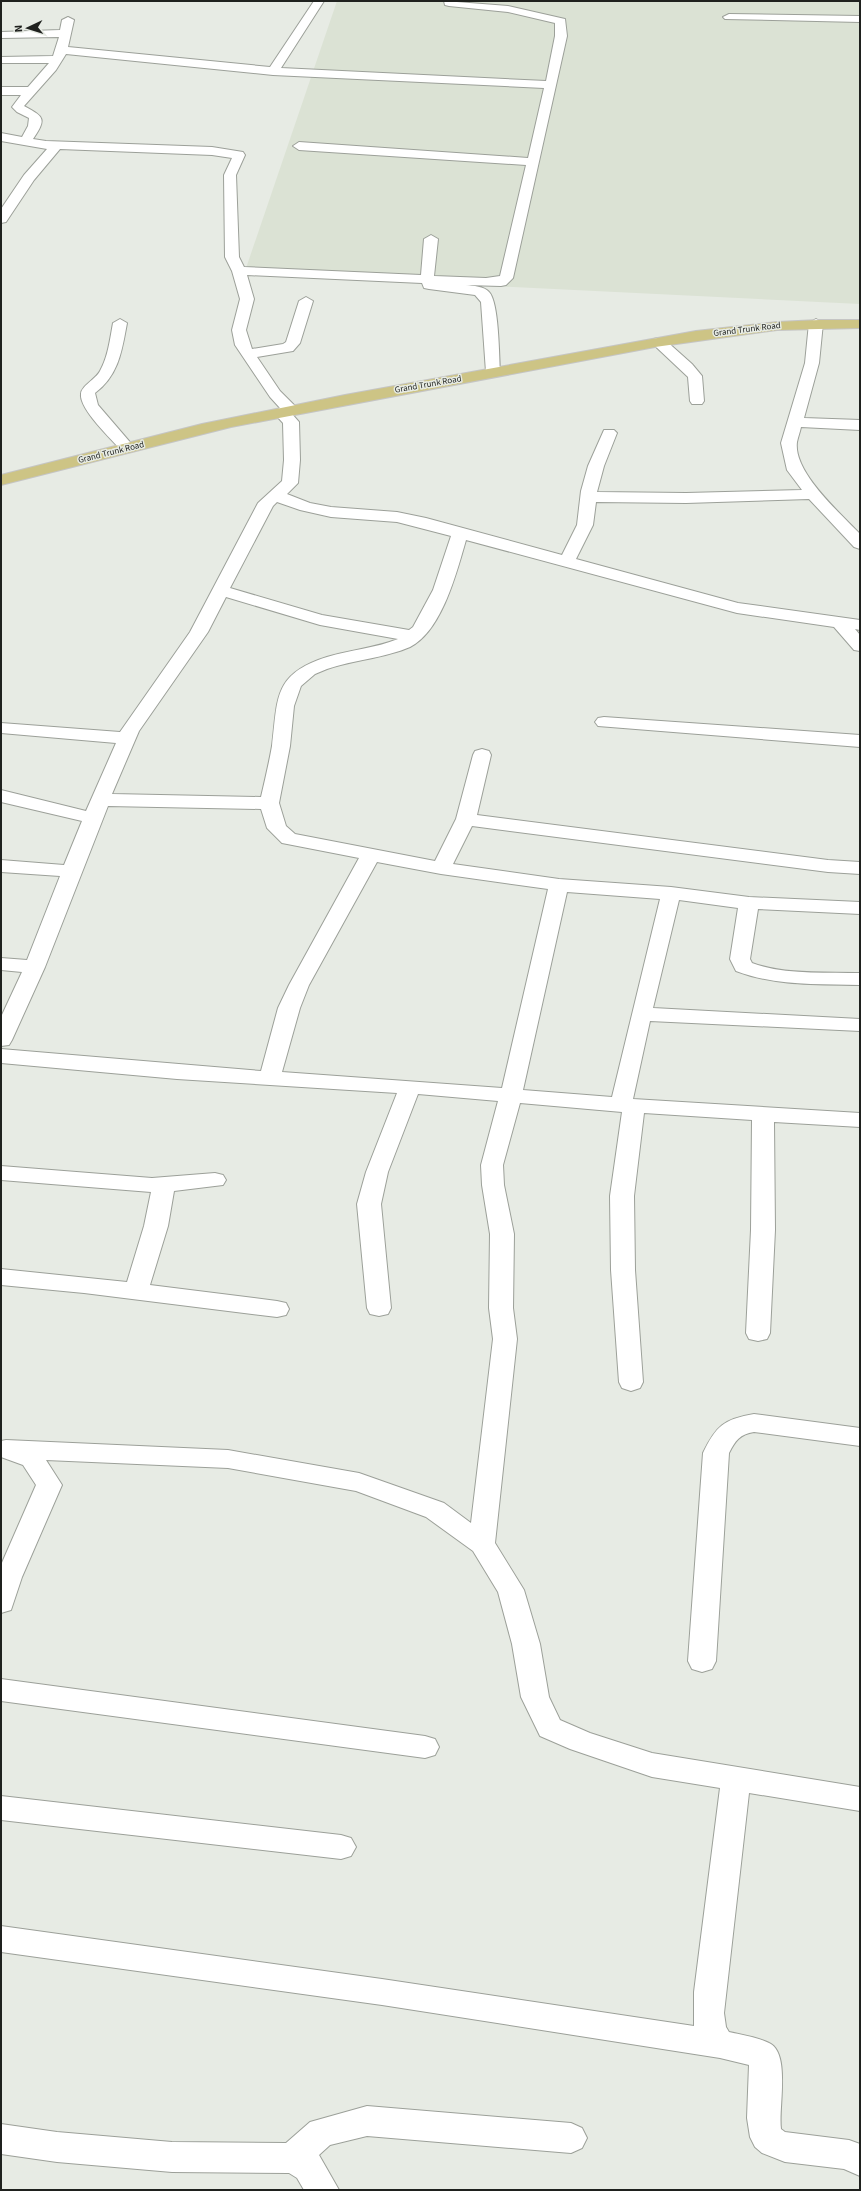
<svg xmlns="http://www.w3.org/2000/svg" width="861" height="2191" font-family="'Source Sans 3',sans-serif">
  <style>
    .built { fill: #dbe2d4 }
    .lines { fill: none; stroke-linecap: round; stroke-linejoin: round }
    .minor-casing { stroke: #9ca099; stroke-width: 2 }
    .major-casing { stroke: #c5c5c4; stroke-width: 2 }
    .minor { fill: #fff; fill-rule: evenodd }
    .major { fill: #cdc485; fill-rule: evenodd }
    .labels { text-anchor: middle; stroke-width: 3; stroke-linejoin: round; paint-order: stroke }
    .far-street-label { font-size: 9px; fill: #1f211e; stroke: #e7ebe4 }
  </style>
  <rect width="100%" height="100%" fill="#e7ebe4"/>
  <polygon class="built" points="337,1 860,1 860,304 244,274"/>
  <g class="lines">
    <g class="minor-casing">
      <g id="minor">
        <path d="M314 1H324L281 68 546 81 555 36V23L508 12 449 6 445 5 444 1 508 6 565 19 567 36 513 278 506 285 501 286 466 285C473 286 484 286 489 292 499 302 499 356 500 372L498 375H488L486 372 481 302 475 295 429 289 424 288 422 283 247 275 254 299 246 330 252 349 283 344 286 342 299 301 306 297 313 301 300 343 293 351 257 357 280 391 299 410 292 414 299 422 300 460 298 483 287 494 310 503 331 507 397 512 426 518 562 555 577 525 581 491 588 466 604 430H614L617 433 604 466 597 492 686 493 802 490 787 470 781 443 805 363 809 323 816 319 823 323 819 363 804 418 860 420V430L801 427C800 432 798 437 797 442 793 472 840 513 860 534V549L854 547 809 499 686 503 596 502 593 525 576 559 738 603 860 620V630L855 629 860 635V651L854 650 834 627 737 613 466 540C457 571 442 631 410 647 385 658 353 660 327 669L315 674 301 686 294 706 290 746 279 803 286 826 295 834 435 861 456 819 473 755 475 751 482 749 489 751 491 755 477 815 828 860 860 862V874L828 872 472 826 453 864 559 879 671 887 749 897 860 902V914L758 909 750 959 752 963C785 975 825 972 860 973V985C818 984 775 986 736 971L730 959 738 908 679 900 653 1008 860 1019V1031L650 1021 633 1099 860 1113V1127L774 1122 775 1230 770 1333 767 1339 758 1341 749 1339 746 1333 751 1230 752 1120 644 1113 634 1196 635 1270 643 1382 640 1388 631 1391 622 1388 619 1382 611 1270 610 1196 622 1112 520 1103 503 1165 504 1185 514 1234 513 1308 517 1339 495 1543 524 1590 540 1644 549 1697 560 1720 590 1733 652 1753 860 1787V1811L749 1793 724 2013 726 2027 729 2032C742 2035 757 2037 769 2043 791 2053 778 2108 781 2129L785 2132 849 2140 860 2144V2176L844 2169 785 2162 762 2153 755 2147 750 2137 747 2118 749 2065 720 2058 382 2005 1 1952V1926L382 1979 694 2026V1992L720 1788 652 1777 570 1749 540 1736 521 1697 512 1644 498 1592 473 1551 426 1517 356 1491 228 1468 46 1460 62 1485 22 1577 11 1610 1 1613V1565L36 1485 23 1465 1 1457V1441L6 1440 228 1450 359 1473 444 1503 471 1523 493 1339 489 1308 490 1234 482 1185 481 1165 498 1101 418 1094 388 1172 381 1204 391 1308 388 1314 379 1316 370 1314 367 1308 357 1204 366 1172 397 1093 177 1079 1 1063V1049L261 1071 278 1008 289 985 359 858 282 843 267 828 261 809 108 806 45 967 12 1040 9 1045 1 1046V1017L22 972 1 970V958L27 960 60 876 1 872V860L64 865 82 821 1 802V790L86 811 116 743 1 733V723L120 732 190 632 258 503 282 481 284 460 283 423 273 412 280 408 270 397 235 345 232 330 240 299 232 271 225 257 224 175 232 158 212 155 60 149 34 180 6 222 1 223V209L24 175 47 149 1 141V133L22 137 28 126 29 118 17 112 12 107 21 95H1V87H28L49 63H1V57L53 56 59 37 1 38V32L60 30 62 20 68 17 74 20 68 47 270 67ZM66 54 273 75 544 88 528 158 299 142 293 146 299 150 526 165 500 276 486 278 434 276 438 239 431 235 424 239 421 275 244 267 239 257 236 175 245 155 243 152 212 147 46 141 33 139C47 118 44 117 24 106L56 70ZM277 502 300 510 331 517 397 522 451 536 433 590 413 627 409 630 322 615 230 588 273 506ZM226 597 320 625 398 639C376 648 350 650 327 657 273 674 278 698 272 746 269 763 265 780 261 797L112 794 139 731 208 632ZM377 862 441 874 548 889 502 1088 282 1072 300 1008 309 985ZM567 892 660 899 612 1097 523 1090Z"/>
        <polygon points="729,14 860,16 860,22 725,19 723,17"/>
        <path d="M120 319 127 323C122 350 119 375 95 393L98 405 135 448 132 451H122C112 440 79 409 81 394 81 386 96 379 100 371 108 357 110 339 113 323Z"/>
        <polygon points="659,338 664,339 692,364 702,376 704,401 702,404 692,404 690,401 688,377 654,345 652,342 654,339"/>
        <polygon points="604,717 860,735 860,747 598,726 595,722 598,718"/>
        <polygon points="1,1166 152,1178 215,1173 223,1175 226,1180 223,1185 174,1191 168,1226 150,1285 277,1301 286,1303 289,1309 286,1315 277,1317 84,1293 1,1285 1,1269 127,1282 144,1226 151,1192 1,1180"/>
        <path d="M754 1414 860 1428V1446L754 1432C740 1434 735 1441 729 1453L716 1661 712 1669 702 1672 692 1669 688 1661 703 1453C716 1426 724 1419 754 1414Z"/>
        <polygon points="1,1679 425,1736 435,1739 439,1747 435,1755 425,1758 1,1701"/>
        <polygon points="1,1796 341,1835 351,1838 356,1847 351,1856 341,1859 1,1820"/>
        <polygon points="367,2106 571,2123 582,2128 587,2138 582,2148 571,2153 367,2136 330,2145 319,2155 339,2190 304,2190 297,2178 289,2173 172,2172 57,2162 1,2154 1,2124 57,2132 172,2142 286,2143 310,2122"/>
      </g>
    </g>
    <g class="major-casing">
      <polygon id="major" points="819,320 860,320 860,328 777,330 655,347 231,427 1,485 1,475 202,424 345,395 696,331 777,322"/>
    </g>
    <use href="#minor" class="minor"/>
    <use href="#major" class="major"/>
  </g>
  <g class="labels">
    <g class="far-street-label">
      <text transform="translate(747 329) rotate(-7)" y="3">Grand Trunk Road</text>
      <text transform="translate(428 384) rotate(-10)" y="3">Grand Trunk Road</text>
      <text transform="translate(111 452) rotate(-14)" y="3">Grand Trunk Road</text>
    </g>
  </g>
  <rect width="861" height="2191" fill="none" stroke="#1f211e" stroke-width="4"/>
  <g transform="translate(28 28) rotate(266)" stroke="#e7ebe4" stroke-width="3" paint-order="stroke">
  <path d="M0-3L7 15L0 10L-7 15Z" fill="#1f211e"/>
  <text y="-6" font-size="11" font-weight="bold" text-anchor="middle" fill="#1f211e">N</text>
  </g>
</svg>
